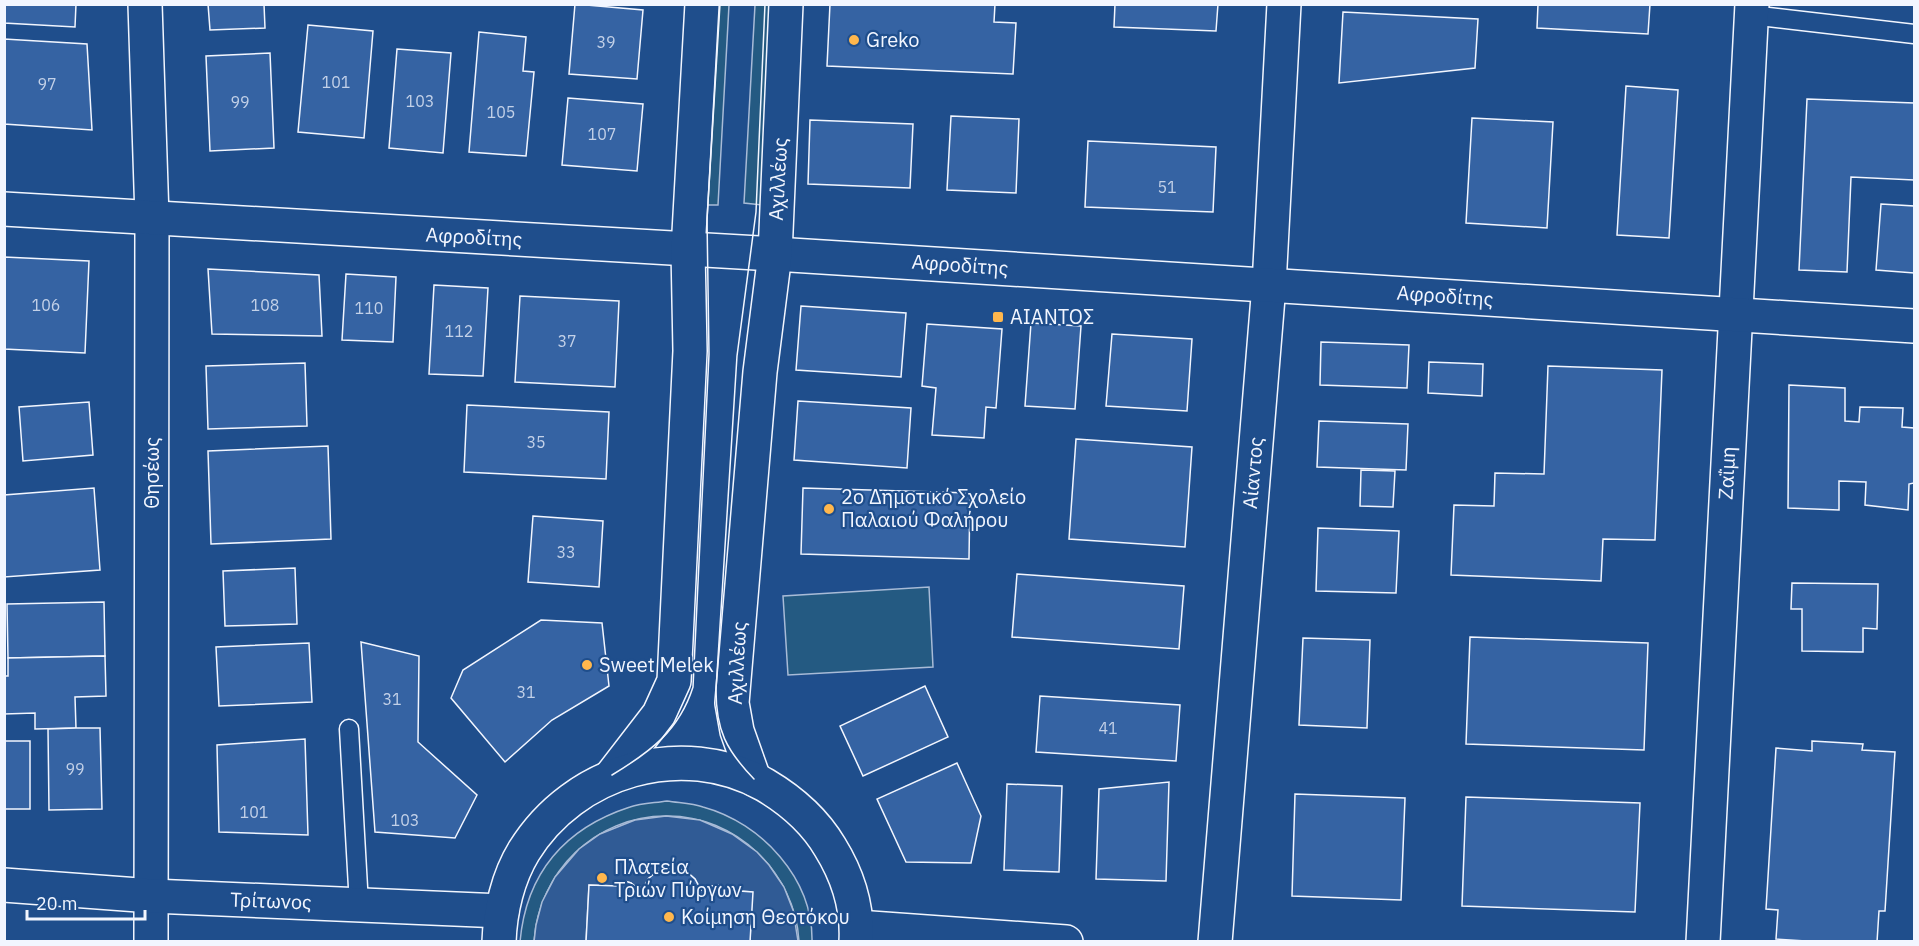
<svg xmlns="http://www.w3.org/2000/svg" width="1919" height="946" font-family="'IBM Plex Sans',sans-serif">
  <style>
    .green { fill: #245a82; stroke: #a8bbd7; stroke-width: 1.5 }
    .parking { fill: #305b95; stroke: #a8bbd7; stroke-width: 1.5 }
    .building { fill: #3563a3; stroke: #f2f6ff; stroke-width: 1.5 }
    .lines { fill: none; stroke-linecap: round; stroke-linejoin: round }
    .lane-casing { stroke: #f2f6ff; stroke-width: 21 }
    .street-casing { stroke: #f2f6ff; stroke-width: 36 }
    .secondary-casing { stroke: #f2f6ff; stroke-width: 36 }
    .lane { stroke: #1f4e8c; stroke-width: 18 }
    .street { stroke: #1f4e8c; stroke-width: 33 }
    .secondary { stroke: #1f4e8c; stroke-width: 33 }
    .tram { stroke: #f2f6ff; stroke-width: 1.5 }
    .poi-dot { fill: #ffb74d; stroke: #1f4e8c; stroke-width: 2 }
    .labels { text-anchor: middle; stroke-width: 4.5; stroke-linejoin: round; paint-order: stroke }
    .number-label { font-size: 16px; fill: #c3d1e8 }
    .poi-label { font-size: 20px; fill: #f2f6ff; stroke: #1f4e8c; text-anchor: start }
    .street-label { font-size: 20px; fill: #f2f6ff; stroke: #1f4e8c }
  </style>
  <rect width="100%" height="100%" fill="#1f4e8c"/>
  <g class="green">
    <polygon points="714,5 729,5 718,205 703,205"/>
    <polygon points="755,5 771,5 762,205 744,203"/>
    <polygon points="929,587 933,667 788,675 783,596"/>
    <path d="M667 801C679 803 692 803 703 807 762 823 813 879 812 941H799C795 873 736 815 666 816 595 816 539 872 534 941L520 942C526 873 565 828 630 807 641 803 655 803 667 801Z"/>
  </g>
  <polygon class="parking" points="666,816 700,820 732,834 757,852 769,865 784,887 793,910 798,941 750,941 752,892 726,890 718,885 712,886 709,890 701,890 695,879 687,872 676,868 666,869 656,872 648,879 644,887 636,887 631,883 625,881 618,886 589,885 586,941 534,942 536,925 542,902 555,877 579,849 600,834 635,820"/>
  <g class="building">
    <polygon points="4,4 76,4 75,27 4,23"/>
    <polygon points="208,4 264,4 265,28 210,30"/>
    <polygon points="575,4 643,10 637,79 569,74"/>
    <polygon points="830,4 995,4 994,22 1016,23 1013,74 827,66"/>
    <polygon points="1115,4 1218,4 1216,31 1114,27"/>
    <polygon points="1538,4 1650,4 1648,34 1537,28"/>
    <polygon points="1343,12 1478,19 1475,68 1339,83"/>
    <polygon points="308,25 373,31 364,138 298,132"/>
    <polygon points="479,32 526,37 523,71 534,72 526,156 469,152"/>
    <polygon points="4,39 87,44 92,130 4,124"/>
    <polygon points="397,49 451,53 443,153 389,148"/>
    <polygon points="270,53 274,148 210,151 206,56"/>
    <polygon points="1626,86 1678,90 1669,238 1617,235"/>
    <polygon points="568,98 643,104 637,171 562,165"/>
    <polygon points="1807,99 1914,103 1914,180 1851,177 1847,272 1799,270"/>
    <polygon points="951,116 1019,119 1016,193 947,190"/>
    <polygon points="1472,118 1553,122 1547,228 1466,223"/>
    <polygon points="810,120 913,124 910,188 808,184"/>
    <polygon points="1088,141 1216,147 1213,212 1085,207"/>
    <polygon points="1881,204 1914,206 1914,273 1876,270"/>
    <polygon points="4,257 89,261 85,353 4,349"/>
    <polygon points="208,269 319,275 322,336 212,334"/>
    <polygon points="346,274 396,277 393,342 342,340"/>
    <polygon points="434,285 488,288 483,376 429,374"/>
    <polygon points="520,296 619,301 615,387 515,382"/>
    <polygon points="801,306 906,313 901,377 796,370"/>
    <polygon points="1031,323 1081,326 1075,409 1025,406"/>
    <polygon points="927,324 1002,329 996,408 986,407 984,438 932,435 936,388 922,386"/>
    <polygon points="1112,334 1192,339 1187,411 1106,406"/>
    <polygon points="1321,342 1409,345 1407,388 1320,385"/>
    <polygon points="1429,362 1483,364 1482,396 1428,393"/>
    <polygon points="305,363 307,426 208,429 206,366"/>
    <polygon points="1548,366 1662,370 1655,540 1603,539 1601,581 1451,575 1454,505 1494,506 1495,473 1544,474"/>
    <polygon points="1789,385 1845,388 1845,421 1859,422 1860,407 1903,408 1902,427 1914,428 1914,483 1909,484 1908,510 1865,505 1866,482 1839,481 1839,510 1788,508"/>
    <polygon points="798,401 911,408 907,468 794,460"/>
    <polygon points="89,402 93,455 23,461 19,407"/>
    <polygon points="467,405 609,412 606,479 464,472"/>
    <polygon points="1319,421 1408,424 1406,470 1317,467"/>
    <polygon points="1076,439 1192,447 1185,547 1069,539"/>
    <polygon points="328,446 331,539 211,544 208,451"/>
    <polygon points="1361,470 1395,471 1393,507 1360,506"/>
    <polygon points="94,488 100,570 4,577 4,495"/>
    <polygon points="803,488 970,493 969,559 801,554"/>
    <polygon points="533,516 603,521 599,587 528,582"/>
    <polygon points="1318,528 1399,531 1396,593 1316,591"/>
    <polygon points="295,568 297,624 225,626 223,571"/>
    <polygon points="1017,574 1184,586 1179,649 1012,637"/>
    <polygon points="1792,583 1878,584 1877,629 1863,628 1863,652 1802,651 1802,609 1791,609"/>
    <polygon points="104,602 105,656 8,658 7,604"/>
    <polygon points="541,620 602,623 609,686 552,720 505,762 451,698 463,670"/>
    <polygon points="1470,637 1648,643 1644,750 1466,744"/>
    <polygon points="1303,638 1370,640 1367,728 1299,725"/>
    <polygon points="361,642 419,656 418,742 477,795 455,838 375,832"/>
    <polygon points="309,643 312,702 219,706 216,647"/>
    <polygon points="105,656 106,696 75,697 76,728 35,729 35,713 4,714 4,676 8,676 8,658"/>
    <polygon points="925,686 948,737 863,776 840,726"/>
    <polygon points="1040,696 1180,705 1176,761 1036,752"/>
    <polygon points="76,728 100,728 102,809 49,810 48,729"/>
    <polygon points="305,739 308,835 219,832 217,745"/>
    <rect x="4" y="741" width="26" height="68"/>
    <polygon points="1812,741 1863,744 1862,750 1895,752 1885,911 1879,911 1877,942 1822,942 1776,939 1778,910 1766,909 1776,748 1812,751"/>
    <polygon points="957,763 981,816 971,863 906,862 877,799"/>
    <polygon points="1169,782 1166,881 1096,879 1099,789"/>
    <polygon points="1007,784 1062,786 1059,872 1004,870"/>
    <polygon points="1295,794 1405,798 1401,900 1292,896"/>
    <polygon points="1466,797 1640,803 1635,912 1462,906"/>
    <polygon points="677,868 687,872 695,879 701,890 709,890 712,886 718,885 726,890 753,892 750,942 586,942 589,885 618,886 625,881 631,883 636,887 644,887 648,879 656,872 666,869"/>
  </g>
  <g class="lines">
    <g class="lane-casing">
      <g id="lane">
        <polyline points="1751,15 1914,34"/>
        <polyline points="349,729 359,905"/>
      </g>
    </g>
    <g class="street-casing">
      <g id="street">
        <polyline points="145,4 152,218 151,942"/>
        <polyline points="4,885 152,896 502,911"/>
        <polyline points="857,927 1066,942"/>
        <polyline points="1215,942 1269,285 1284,4"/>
        <polyline points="1703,942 1752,4"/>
      </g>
    </g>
    <g class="secondary-casing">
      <g id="secondary">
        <polyline points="4,209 775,254 1914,326"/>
        <polyline points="612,775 659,714 674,681 690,351 688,250 702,4"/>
        <polyline points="754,779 737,731 732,703 760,372 775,254 786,4"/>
        <path d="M499 942C500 911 508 877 524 851 574 770 682 738 765 785 792 801 814 820 830 847 848 876 858 908 856 942"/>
      </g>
    </g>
    <use href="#lane" class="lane"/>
    <use href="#street" class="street"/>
    <use href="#secondary" class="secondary"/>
    <g class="tram">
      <path d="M612 775C650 752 679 731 693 687L709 354 707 219 720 4"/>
      <path d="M754 779C726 750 716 730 716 690L737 356 756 212 765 4"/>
    </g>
  </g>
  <g class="poi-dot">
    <circle cx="854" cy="40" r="6"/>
    <rect x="992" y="311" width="12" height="12" rx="3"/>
    <circle cx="829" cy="509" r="6"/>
    <circle cx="587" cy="665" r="6"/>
    <circle cx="602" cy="878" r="6"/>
    <circle cx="669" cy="917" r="6"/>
  </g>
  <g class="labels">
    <g class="number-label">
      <text x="606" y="48">39</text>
      <text x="336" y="88">101</text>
      <text x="47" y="90">97</text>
      <text x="420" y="107">103</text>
      <text x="240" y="108">99</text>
      <text x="501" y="118">105</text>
      <text x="602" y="140">107</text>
      <text x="1167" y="193">51</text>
      <text x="46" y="311">106</text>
      <text x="265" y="311">108</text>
      <text x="369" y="314">110</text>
      <text x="459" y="337">112</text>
      <text x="567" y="347">37</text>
      <text x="536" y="448">35</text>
      <text x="566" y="558">33</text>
      <text x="526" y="698">31</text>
      <text x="392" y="705">31</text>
      <text x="1108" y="734">41</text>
      <text x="75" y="775">99</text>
      <text x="254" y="818">101</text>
      <text x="405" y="826">103</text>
    </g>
    <g class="poi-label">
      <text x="866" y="47">Greko</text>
      <text x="1010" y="324">ΑΙΑΝΤΟΣ</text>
      <text x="841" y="504">2ο Δημοτικό Σχολείο<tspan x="841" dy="23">Παλαιού Φαλήρου</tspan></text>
      <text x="599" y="672">Sweet Melek</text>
      <text x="614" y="874">Πλατεία<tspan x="614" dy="23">Τριών Πύργων</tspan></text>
      <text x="681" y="924">Κοίμηση Θεοτόκου</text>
    </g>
    <g class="street-label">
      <text transform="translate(778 179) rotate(-87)" y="7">Αχιλλέως</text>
      <text transform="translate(474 237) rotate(3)" y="7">Αφροδίτης</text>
      <text transform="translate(960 265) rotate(4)" y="7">Αφροδίτης</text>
      <text transform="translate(1445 296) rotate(4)" y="7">Αφροδίτης</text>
      <text transform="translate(152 473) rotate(-90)" y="7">Θησέως</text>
      <text transform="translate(1253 473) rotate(-85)" y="7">Αίαντος</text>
      <text transform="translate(1727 473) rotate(-87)" y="7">Ζαΐμη</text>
      <text transform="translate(737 663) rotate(-87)" y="7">Αχιλλέως</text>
      <text transform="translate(271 901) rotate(2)" y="7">Τρίτωνος</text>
    </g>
  </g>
  <rect width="1919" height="946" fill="none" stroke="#f2f6ff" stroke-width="12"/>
  <path d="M27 910v9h118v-9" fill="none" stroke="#f2f6ff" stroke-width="3"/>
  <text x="36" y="910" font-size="18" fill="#f2f6ff" stroke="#1f4e8c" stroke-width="4.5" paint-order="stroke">20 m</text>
</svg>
